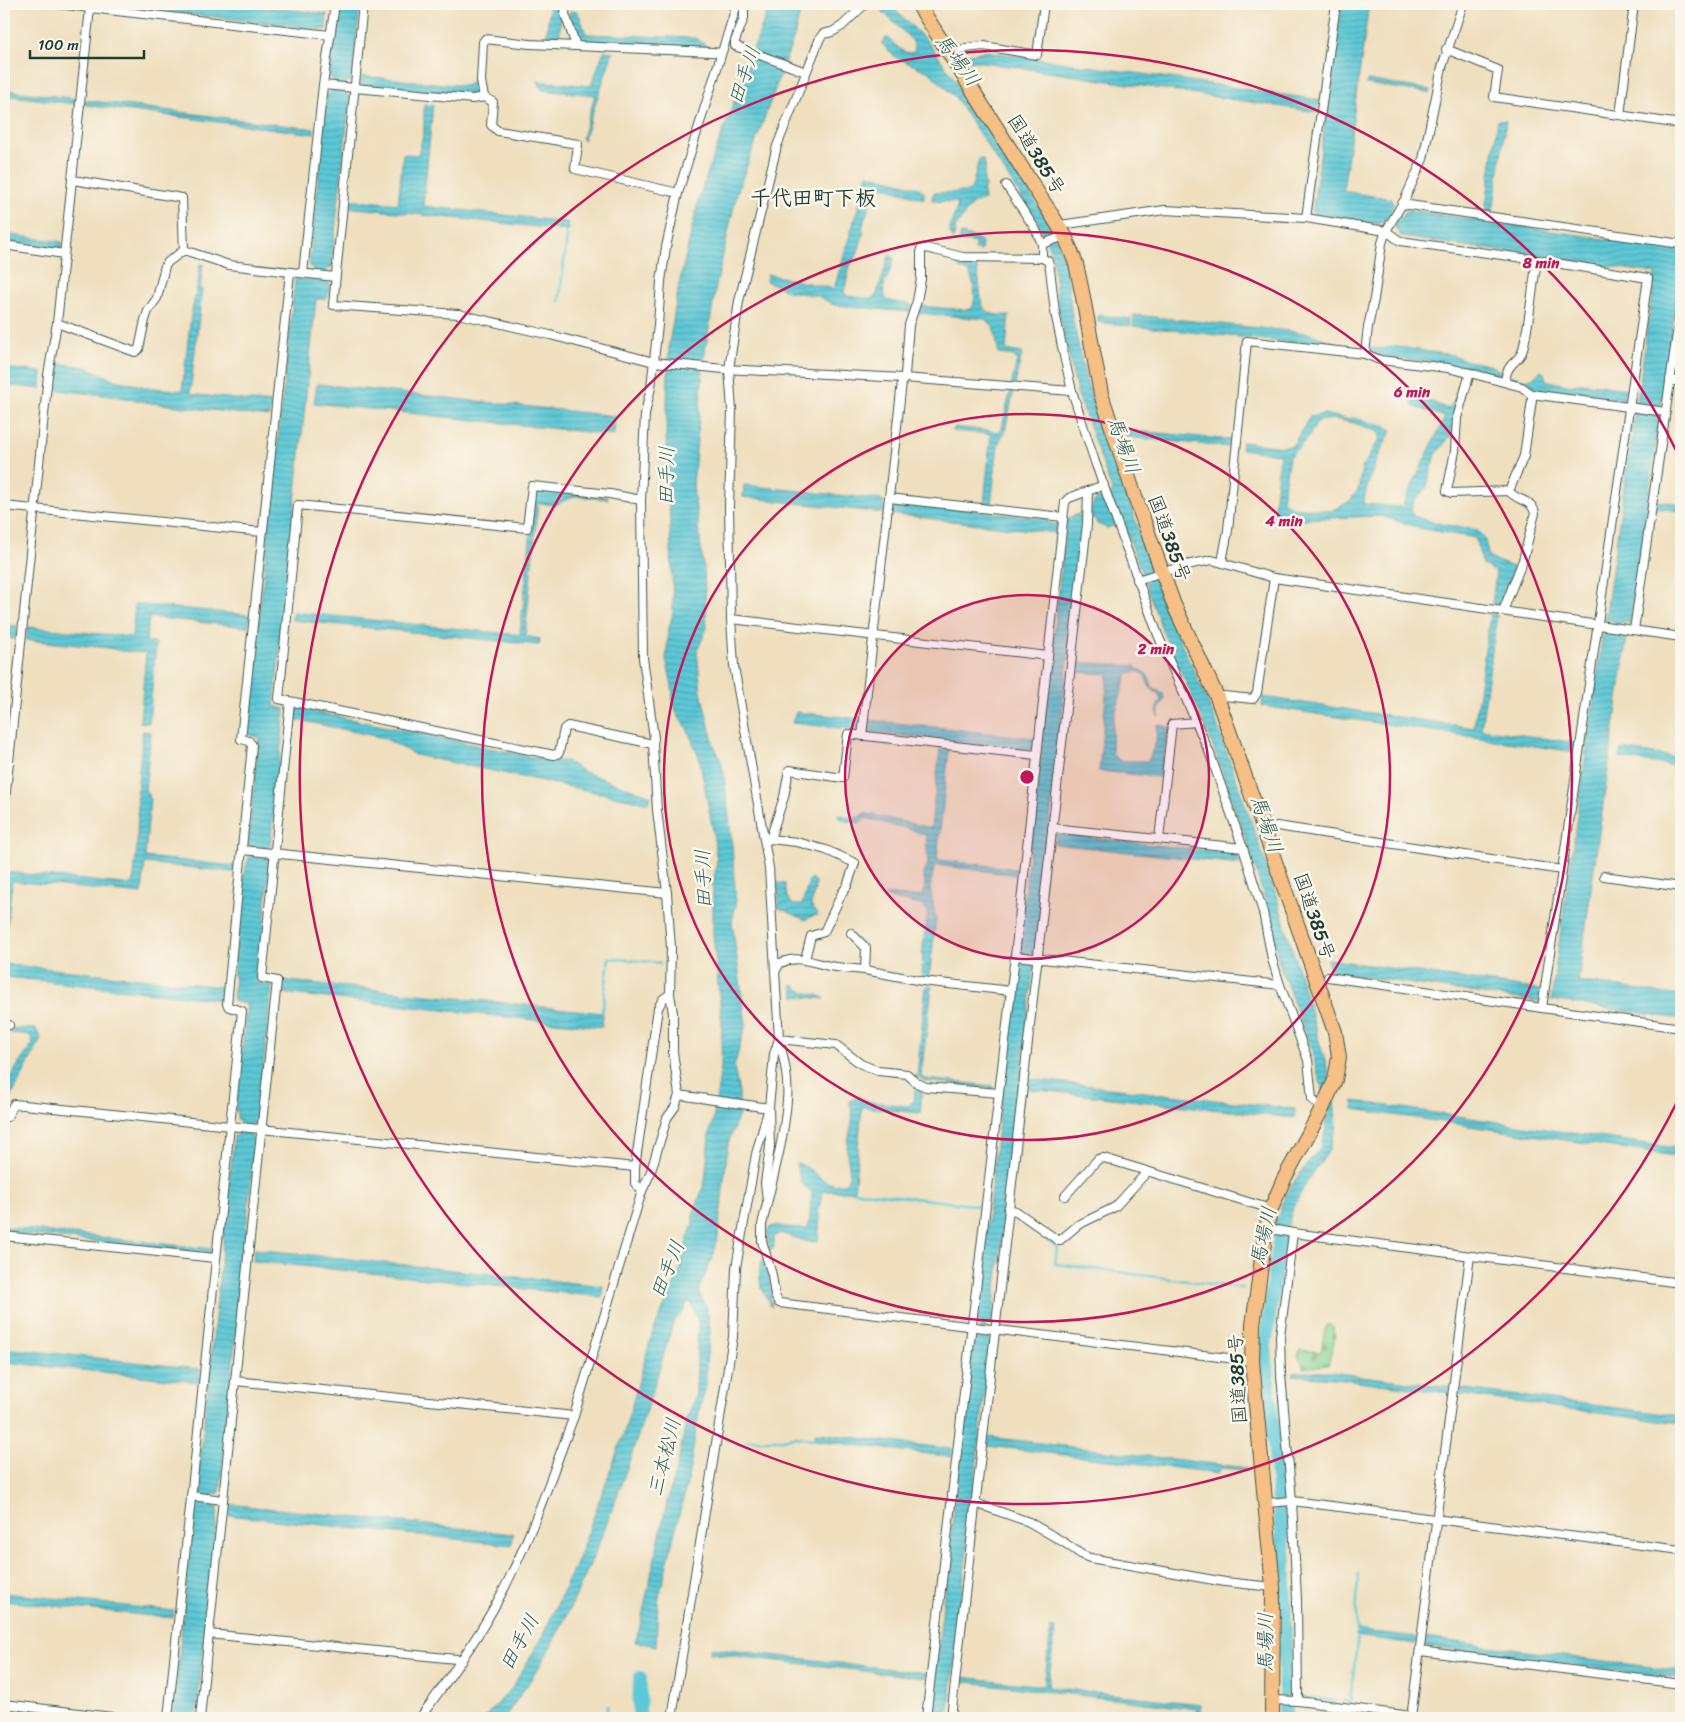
<svg xmlns="http://www.w3.org/2000/svg" width="1685" height="1722" font-family="Sriracha,'Klee One',sans-serif">
  <style>
    .cemetery { fill: url(#cemetery-stones); stroke: #538862 }
    .water { fill: url(#water-rules); stroke: #3e8285; fill-rule: evenodd }
    .lines { fill: none; stroke-linecap: round; stroke-linejoin: round }
    .stream { stroke: #5dc8d6; stroke-width: 2.5 }
    .river { stroke: #5dc8d6; stroke-width: 14 }
    .street-casing { stroke: #3e5549; stroke-width: 10 }
    .highway-casing { stroke: #3e5549; stroke-width: 16 }
    .street { stroke: #fff; stroke-width: 8 }
    .highway { stroke: #f5bf86; stroke-width: 14 }
    .ring { fill: none; stroke: #c2185b; stroke-width: 2.5 }
    .labels { text-anchor: middle; stroke-width: 5; stroke-linejoin: round; paint-order: stroke }
    .street-label { font-size: 19px; fill: #1f3d34; stroke: #fbf7ec }
    .water-label { font-size: 20px; font-style: italic; fill: #2e605c; stroke: #fbf7ec }
    .quarter-label { font-size: 21px; font-weight: bold; fill: #1f3d34; stroke: #fbf7ec }
    .centre { fill: #c2185b; stroke: #fbf7ec; stroke-width: 2.5 }
    .ring-label { font-size: 15px; text-anchor: middle; font-weight: bold; fill: #c2185b; stroke: #fbf7ec; stroke-width: 5; stroke-linejoin: round; paint-order: stroke }
  </style>
  <defs>
    <pattern id="cemetery-stones" width="16" height="16" patternUnits="userSpaceOnUse" patternTransform="scale(1.25)"><rect width="16" height="16" fill="#87d391"/><path d="M2 7V4a2 2 0 0 1 4 0v3zM10 15v-3a2 2 0 0 1 4 0v3z" fill="#6eac77"/></pattern>
    <pattern id="water-rules" width="6" height="5" patternUnits="userSpaceOnUse" patternTransform="scale(1.25)"><rect width="6" height="5" fill="#5dc8d6"/><path d="M0 2.5h6" fill="none" stroke="#4ca4ae"/></pattern>
  </defs>
  <rect width="100%" height="100%" fill="#fbf7ec"/>
  <filter id="ink" filterUnits="userSpaceOnUse"><feTurbulence type="fractalNoise" baseFrequency=".02" numOctaves="2"/><feDisplacementMap in="SourceGraphic" scale="10" xChannelSelector="R" yChannelSelector="G"/><feConvolveMatrix kernelMatrix="1 2 1 2 8 2 1 2 1" color-interpolation-filters="sRGB"/></filter>
  <filter id="wash" filterUnits="userSpaceOnUse"><feTurbulence type="fractalNoise" baseFrequency=".0096" numOctaves="4" result="noise"/><feDisplacementMap in="SourceGraphic" scale="20" xChannelSelector="R" yChannelSelector="G"/><feGaussianBlur stdDeviation="1.12" result="paint"/><feColorMatrix in="noise" values="0 0 0 0 0 0 0 0 0 0 0 0 0 0 0 0 0 1.4 0 .05"/><feComposite in="paint" operator="in"/></filter>
  <g filter="url(#wash)">
    <rect width="100%" height="100%" fill="#efdfbf"/>
    <polygon class="cemetery" points="1328,1324 1333,1326 1335,1338 1328,1365 1304,1368 1298,1357 1300,1350 1321,1352 1325,1330"/>
    <g class="water">
      <polygon points="102,4 237,4 327,14 326,30"/>
      <polygon points="340,4 360,4 352,79 350,81 346,81 345,93 348,94 350,97 331,268 327,270 325,281 330,284 328,297 326,299 316,299 274,706 285,709 270,846 266,848 265,859 270,860 259,978 256,978 256,983 272,985 257,1122 253,1122 251,1137 255,1140 220,1492 217,1494 213,1493 212,1505 218,1507 196,1718 173,1718 194,1505 200,1503 202,1493 197,1491 234,1136 239,1135 240,1120 237,1120 237,1111 235,1110 247,1004 233,1001 235,976 233,976 244,874 249,857 252,857 252,846 250,846 248,844 259,737 249,735 247,733 295,280 298,279 313,280 314,269 309,266 327,95 330,92 333,92 334,80 329,77 330,57"/>
      <polygon points="550,4 562,4 559,40 546,40"/>
      <path d="M770 4H802L794 37 737 193 716 286 704 357 693 486 704 571 707 628 697 651 701 692 714 746 720 758 724 775 732 845 736 905 732 922 746 1024 734 1067 739 1093V1115L728 1143 718 1236 712 1260 701 1283 699 1293 707 1308 710 1331 706 1363V1387L700 1407 688 1479 658 1601 656 1646 635 1642 639 1630 668 1498 679 1458 686 1422 696 1394 698 1321 692 1304 690 1302H687L682 1314 674 1321C641 1428 608 1538 555 1638 541 1666 522 1693 504 1718H484L512 1688 542 1637 578 1559 624 1433 652 1335 681 1268 687 1241 693 1224V1215L705 1181 709 1135 713 1121 721 1067 722 1023 713 934V885L717 862 713 831 699 757 687 728 678 716 673 702 672 685 666 659 669 628 673 613V596L666 435 669 344 679 285 700 194Z"/>
      <path d="M880 4H889L927 41 947 68 1044 215 1058 244 1066 268 1072 316 1086 380 1170 618 1214 716 1272 881 1332 1085 1337 1126 1328 1152 1306 1183 1293 1208 1284 1239 1273 1236 1282 1203 1296 1179 1321 1146 1326 1129 1328 1111 1312 1052 1279 963 1269 913 1249 847 1205 724 1164 635 1123 522 1107 528 1097 524 1094 517 1082 522 1083 525 1035 953H1029L1028 962 1034 963 992 1323 986 1322 985 1332V1334L991 1335 948 1718H930L974 1333H980L982 1322 976 1321 1017 961 1023 962 1024 952 1018 951 1067 518 1079 514 1080 517 1092 512 1091 509 1095 500 1113 493 1077 392 1059 313 1052 254 1038 222 955 97 929 72 895 57 881 43 887 37C895 44 901 53 912 53L915 50 913 41 877 6Z"/>
      <polygon points="1342,4 1369,4 1343,191 1392,199 1394,205 1390,211 1401,218 1405,212 1409,210 1681,250 1681,270 1661,406 1652,405 1651,414 1660,415 1630,623 1620,622 1618,635 1627,636 1578,981 1681,996 1681,1019 1551,1000 1603,633 1613,634 1613,633 1615,621 1605,620 1635,412 1645,413 1646,404 1637,402 1655,273 1402,237 1395,227 1397,223 1387,217 1383,222 1378,224 1312,213"/>
      <polygon points="570,11 578,12 586,34 696,38 705,45 707,48 580,42 569,15"/>
      <polygon points="604,51 613,52 583,141 582,138 595,95 542,90 538,81 591,86"/>
      <polygon points="985,51 1319,100 1317,112 968,60 966,55"/>
      <polygon points="362,76 465,86 471,83 477,85 479,93 470,95 361,85"/>
      <polygon points="1367,80 1431,90 1430,93 1366,84"/>
      <polygon points="4,90 77,99 76,104 4,95"/>
      <polygon points="84,100 314,129 314,134 84,105"/>
      <polygon points="424,104 433,105 423,206 567,222 568,230 347,207 348,199 398,204 403,154 418,155 424,132"/>
      <polygon points="1498,120 1506,121 1493,212 1485,211"/>
      <path d="M979 159H983C989 170 981 175 985 186L983 191 984 200 972 204 955 228V233L953 239C945 225 956 217 958 204L956 202 933 201 932 197 934 193 968 192 972 187Z"/>
      <polygon points="868,174 919,188 924,192 924,199 876,184 862,228 864,232 857,255 850,266 844,292 847,296 873,299 877,294 889,256 891,255 894,259 883,289 886,300 912,305 909,312 834,305 818,296 788,291 766,281 767,274 834,289"/>
      <polygon points="4,234 62,242 61,249 4,242"/>
      <polygon points="961,234 977,238 982,243 981,251 975,250 975,243 959,240"/>
      <path d="M958 261 967 263 977 262C976 269 978 274 979 281 982 305 979 317 1009 315L1006 350 1022 353 1005 431 998 444 991 505 984 504 991 434 952 431 955 427 998 432 1002 428 1017 360 1014 356 999 354 994 327 985 319 918 313 919 306 966 310 972 308C977 298 974 282 969 272L960 269 956 263Z"/>
      <polygon points="200,264 203,264 200,290 202,290 190,394 271,403 269,417 152,403 120,397 51,389 54,363 86,367 115,380 146,387 182,391 191,315 198,283"/>
      <polygon points="1098,315 1131,319 1130,326 1098,322"/>
      <polygon points="1134,315 1307,333 1334,342 1333,347 1133,326"/>
      <path d="M1391 346 1452 355 1468 361 1490 365 1505 374 1526 380 1536 376 1540 371 1544 373 1546 380C1558 383 1570 388 1581 383L1628 389 1626 400 1530 389C1512 377 1489 375 1468 369 1462 368 1456 365 1450 364 1423 359 1396 361 1370 353L1369 348 1384 349Z"/>
      <polygon points="4,368 42,372 41,389 4,385"/>
      <path d="M1464 376 1466 378 1456 405 1452 434 1436 454 1426 489 1415 499 1411 509 1413 516 1436 523 1477 530 1484 537 1489 558 1513 567 1514 571 1501 602 1498 605 1492 604 1496 572 1483 565 1475 538 1424 529 1380 516 1279 520 1273 516 1280 454 1241 449 1242 442 1282 447 1292 446 1310 417 1324 414 1347 419 1354 418 1383 426 1392 430C1377 454 1369 477 1363 504L1402 507 1445 417 1415 407 1411 403 1414 399 1432 402 1448 409 1453 403 1461 378ZM1334 419 1354 423 1379 432 1380 438 1362 468 1358 490 1349 502 1331 511 1291 507 1282 500 1289 457 1307 439 1318 421Z"/>
      <polygon points="317,384 615,416 614,435 314,403"/>
      <polygon points="1125,430 1232,440 1231,447 1126,437"/>
      <polygon points="744,485 883,500 884,513 743,497"/>
      <polygon points="539,490 608,497 608,499 574,496 555,505 538,503 525,636 540,639 539,645 292,620 293,612 520,635 535,493"/>
      <polygon points="893,501 1048,519 1048,523 1058,525 1057,533 890,514"/>
      <polygon points="1657,501 1681,504 1681,511 1656,508"/>
      <polygon points="135,604 250,615 248,627 149,617 146,642 156,643 149,723 140,722 146,653 121,651 109,648 26,640 28,627 132,637"/>
      <polygon points="1490,614 1497,615 1481,729 1576,743 1575,752 1262,706 1263,697 1474,728"/>
      <polygon points="4,625 17,626 16,639 4,638"/>
      <path d="M1076 662 1135 666V668C1150 672 1147 676 1153 688L1163 693 1164 700 1159 708V717H1158L1157 707 1161 700 1159 694C1146 687 1150 684 1143 673 1139 672 1132 670 1128 674 1126 676 1114 717 1113 722 1112 733 1112 743 1112 754L1120 761H1148L1156 742 1157 724 1168 727 1161 777 1099 771 1108 674 1074 672Z"/>
      <polygon points="296,708 553,761 566,761 584,772 651,796 649,803 415,755 384,738 294,719"/>
      <polygon points="796,712 860,719 859,730 792,723"/>
      <polygon points="869,720 1035,738 1034,750 868,732"/>
      <polygon points="143,731 151,732 145,790 150,798 145,857 235,866 234,872 145,863 142,894 12,881 4,955 4,872 133,885 137,847 138,783"/>
      <polygon points="940,749 949,750 937,858 939,860 1018,869 1018,875 936,865 934,867 930,888 936,919 929,979 922,978 923,946 928,912 921,905 885,897 886,894 911,897 923,895 925,889 924,874 928,863 926,835 903,827 894,826 879,821 866,818 859,823 842,820 838,816 841,815 851,818 860,817 864,813 931,828"/>
      <polygon points="1621,749 1681,758 1681,767 1620,758"/>
      <polygon points="1056,834 1237,854 1240,864 1055,844"/>
      <polygon points="812,878 816,883 811,906 818,915 810,917 806,920 779,908 778,883 785,884 787,897 793,905 802,905 809,881"/>
      <polygon points="1327,959 1541,990 1539,1002 1331,972"/>
      <polygon points="4,964 223,987 222,1000 6,977 4,994"/>
      <polygon points="281,980 603,1013 602,1027 280,993"/>
      <path d="M792 985C797 986 798 990 802 991 810 995 819 993 825 999L795 996Z"/>
      <polygon points="926,986 932,986 921,1076 926,1079 993,1086 993,1089 925,1081 917,1076"/>
      <path d="M4 1028 36 1029 41 1039 4 1111C0 1089 20 1061 33 1044L30 1035 4 1032Z"/>
      <polygon points="1030,1079 1295,1109 1294,1118 1029,1089"/>
      <path d="M915 1090 922 1091 920 1113 862 1107 854 1191H823L818 1212 820 1217 818 1241 809 1242 780 1233 774 1237V1248L770 1252 767 1232 769 1228 777 1225 783 1227 807 1229 809 1225 812 1192 801 1183 796 1163C811 1166 818 1180 832 1184 836 1185 841 1184 845 1184 853 1174 848 1165 847 1153 846 1134 858 1122 849 1101L859 1097 871 1102 908 1106 914 1101Z"/>
      <polygon points="1354,1101 1681,1149 1681,1157 1353,1109"/>
      <polygon points="4,1227 212,1249 212,1254 4,1232"/>
      <polygon points="254,1249 603,1286 602,1297 253,1261"/>
      <path d="M763 1259 770 1281 772 1307 770 1306C770 1301 768 1300 765 1295 759 1284 757 1270 763 1259Z"/>
      <polygon points="4,1348 200,1369 199,1382 4,1362"/>
      <polygon points="1293,1372 1330,1372 1450,1387 1449,1393 1335,1378 1293,1375"/>
      <polygon points="1457,1388 1681,1416 1681,1424 1456,1394"/>
      <polygon points="816,1433 952,1449 952,1457 815,1440 813,1439"/>
      <polygon points="989,1437 1247,1468 1247,1470 1221,1468 1218,1473 988,1446"/>
      <polygon points="228,1504 513,1534 512,1545 227,1515"/>
      <polygon points="4,1593 174,1611 173,1618 4,1601"/>
      <polygon points="1051,1628 1055,1628 1048,1687 1201,1704 1200,1718 1196,1718 1197,1709 960,1681 960,1677 1044,1686"/>
      <polygon points="1357,1630 1416,1637 1417,1641 1415,1644 1356,1636"/>
      <polygon points="1426,1638 1681,1671 1681,1679 1425,1646"/>
      <polygon points="710,1648 926,1673 925,1678 710,1653"/>
      <polygon points="4,1708 85,1718 4,1718"/>
    </g>
    <g class="lines">
      <g class="stream">
        <polyline points="559,302 567,238 565,229"/>
        <polyline points="602,1014 609,958 661,963"/>
        <polyline points="854,1191 981,1206"/>
        <polyline points="1013,1215 1057,1247 1055,1264 1243,1288"/>
        <polyline points="746,1440 777,1440 795,1437 813,1439"/>
        <polyline points="1304,1697 1336,1701"/>
        <polyline points="1342,1701 1350,1702 1358,1634 1356,1625 1358,1574"/>
        <polyline points="606,1718 608,1706"/>
      </g>
      <g class="river">
        <polyline points="1282,1221 1265,1347 1285,1562 1285,1718"/>
        <polyline points="639,1718 640,1678"/>
      </g>
    </g>
  </g>
  <g filter="url(#ink)">
    <g class="lines">
      <g class="street-casing">
        <g id="street">
          <polyline points="363,4 333,305 458,314 550,335 654,362 724,369 904,378 1072,391"/>
          <polyline points="566,4 565,14 576,46"/>
          <polyline points="744,4 744,18 735,41 735,46 806,72"/>
          <polyline points="90,8 330,35"/>
          <polyline points="1446,49 1498,70 1494,97 1681,124"/>
          <polyline points="953,58 966,48 984,46 1037,55 1044,4"/>
          <polyline points="323,85 473,99 484,97 493,102 491,125 498,131 578,144 575,169 678,193"/>
          <polyline points="484,97 481,81 483,42 485,39 530,44 712,52 721,53"/>
          <polyline points="1620,115 1634,4"/>
          <polyline points="73,180 182,198 184,250"/>
          <polyline points="1006,185 1036,230 1042,244 1042,258"/>
          <polyline points="1402,204 1681,244"/>
          <polyline points="1306,218 1336,4"/>
          <polyline points="1060,225 1165,210 1306,218 1386,231 1400,241 1537,260 1648,278 1542,1008 1681,1028"/>
          <polyline points="1042,244 1065,236"/>
          <polyline points="4,245 64,254"/>
          <polyline points="303,273 323,85 335,4"/>
          <polyline points="57,323 135,352 139,349 145,320 148,311 157,298 165,266 168,262 184,250 229,265 335,277"/>
          <polyline points="1365,354 1368,327 1374,299 1382,243 1386,231 1405,199 1423,159 1442,67 1463,4"/>
          <polyline points="1470,373 1457,418 1455,451 1447,491 1451,493 1509,491"/>
          <polyline points="1670,380 1681,382"/>
          <path d="M1505 382C1507 360 1520 363 1523 349 1530 320 1532 289 1537 260"/>
          <polyline points="889,498 1063,517"/>
          <polyline points="641,500 610,494 532,486 527,528 298,505 279,699 554,755 559,753 564,729 568,726 653,744"/>
          <polyline points="4,506 262,532"/>
          <polyline points="1222,562 1228,530 1247,341 1365,354 1380,360 1448,368 1470,373 1522,387 1531,394 1666,412"/>
          <polyline points="1137,580 1186,565 1212,560 1274,578 1681,637"/>
          <path d="M1503 611 1523 560 1535 513C1532 499 1516 501 1509 491L1524 456 1532 400 1531 394"/>
          <polyline points="731,619 1048,656"/>
          <polyline points="1634,630 1681,306"/>
          <polyline points="1217,697 1224,696 1253,699 1257,693 1274,578"/>
          <polyline points="862,736 902,382 905,375 909,325 917,301 921,279 921,249 926,248 963,257 1042,258 1048,261 1050,269 1055,312 1064,356 1072,391 1095,462 1158,635 1210,754 1243,848 1263,912 1272,959 1280,985 1308,1060 1312,1099 1322,1109"/>
          <polyline points="4,811 48,375 57,323 90,8 58,4"/>
          <polyline points="1052,828 1243,848"/>
          <polyline points="1265,830 1277,826 1562,870"/>
          <polyline points="770,839 784,797 789,770 843,778 848,734 1036,755"/>
          <polyline points="1159,839 1172,724 1197,722"/>
          <polyline points="767,841 770,839 797,842 826,850 855,863 847,886 842,893 824,932 811,936 805,959"/>
          <polyline points="242,850 667,893"/>
          <polyline points="1604,876 1681,887"/>
          <polyline points="1015,956 1280,985"/>
          <polyline points="865,970 922,981 1011,991"/>
          <path d="M775 972 780 963C800 955 810 962 830 966 841 968 853 969 865 970L866 948 851 933"/>
          <polyline points="1328,977 1542,1008"/>
          <polyline points="4,1025 9,1025"/>
          <path d="M999 1093 926 1087 917 1083 907 1074 878 1071 861 1064 836 1045 779 1039C784 1059 789 1080 787 1100 784 1142 771 1184 762 1225V1241L772 1275 775 1296 779 1303 1252 1361"/>
          <polyline points="679,1095 769,1108"/>
          <polyline points="4,1116 7,1117 14,1104 635,1167"/>
          <polyline points="642,1191 635,1183 635,1167 658,1008 663,999 670,994"/>
          <polyline points="1065,1196 1098,1159 1104,1158 1271,1209"/>
          <polyline points="767,1200 765,1183 770,1147 769,1108 774,1054 779,1039 769,868 734,666 731,619 729,506 732,410 729,369 739,301 777,146 820,38 823,34 832,32 842,26 865,4"/>
          <polyline points="1008,1209 1016,1211 1059,1241 1078,1225 1115,1207 1147,1172"/>
          <polyline points="1266,1228 1293,1233 1681,1283"/>
          <polyline points="1293,1233 1280,1336 1281,1375 1292,1501 1297,1599 1298,1701"/>
          <polyline points="4,1236 215,1258"/>
          <polyline points="235,1381 277,981 262,978 290,702"/>
          <polyline points="191,1496 223,1500 235,1381 574,1416 642,1191 650,1174 667,1118 675,1107 679,1095 673,1052 673,1013 670,994 671,948 667,893 657,810 653,744 654,738 643,658 641,500 645,414 651,387 658,325 661,281 666,247 678,193 737,4"/>
          <polyline points="975,1503 1029,1522 1065,1543 1082,1555 1090,1558 1225,1582 1273,1587"/>
          <polyline points="1266,1503 1292,1501 1681,1550"/>
          <polyline points="209,1634 456,1659 462,1661"/>
          <polyline points="1420,1651 1681,1684"/>
          <polyline points="1272,1700 1298,1701 1411,1716"/>
          <polyline points="4,1704 120,1718"/>
          <polyline points="168,1718 242,1011 229,1007 227,1004 252,745 249,741 241,739 290,272"/>
          <polyline points="200,1718 223,1500"/>
          <path d="M420 1718C447 1681 474 1644 496 1604 529 1544 550 1480 574 1416"/>
          <polyline points="672,1718 733,1337 736,1268 756,1154 767,1114"/>
          <polyline points="926,1718 1015,956 1065,502 1069,498 1104,485"/>
          <polyline points="951,1718 1087,524 1088,491"/>
          <polyline points="1411,1718 1470,1256"/>
        </g>
      </g>
      <g class="highway-casing">
        <polyline id="highway" points="918,4 1065,236 1076,264 1082,292 1101,394 1133,491 1174,605 1217,697 1335,1032 1339,1057 1335,1080 1322,1109 1284,1179 1271,1209 1266,1228 1253,1325 1252,1361 1273,1587 1272,1718"/>
      </g>
      <use href="#street" class="street"/>
      <use href="#highway" class="highway"/>
    </g>
  </g>
  <circle cx="1027" cy="777" r="182" fill="#c2185b" fill-opacity=".12"/>
  <g class="ring">
    <circle cx="1027" cy="777" r="182"/>
    <circle cx="1027" cy="777" r="363"/>
    <circle cx="1027" cy="777" r="545"/>
    <path d="M1680 1096A727 727 0 1 1 1680 458"/>
  </g>
  <g class="labels">
    <g class="street-label">
      <text transform="translate(1037 154) rotate(58)" y="7">国道385号</text>
      <text transform="translate(1170 538) rotate(70)" y="7">国道385号</text>
      <text transform="translate(1315 916) rotate(71)" y="7">国道385号</text>
      <text transform="translate(1237 1379) rotate(-93)" y="7">国道385号</text>
    </g>
    <g class="water-label">
      <text transform="translate(958 60) rotate(53)" y="7">馬場川</text>
      <text transform="translate(744 75) rotate(-71)" y="7">田手川</text>
      <text transform="translate(1124 445) rotate(70)" y="7">馬場川</text>
      <text transform="translate(666 476) rotate(-89)" y="7">田手川</text>
      <text transform="translate(1267 824) rotate(71)" y="7">馬場川</text>
      <text transform="translate(703 879) rotate(-92)" y="7">田手川</text>
      <text transform="translate(1263 1236) rotate(-78)" y="7">馬場川</text>
      <text transform="translate(667 1269) rotate(-68)" y="7">田手川</text>
      <text transform="translate(664 1457) rotate(-76)" y="7">三本松川</text>
      <text transform="translate(519 1642) rotate(-62)" y="7">田手川</text>
      <text transform="translate(1265 1642) rotate(-90)" y="7">馬場川</text>
    </g>
    <g class="quarter-label">
      <text x="813" y="205">千代田町下板</text>
    </g>
  </g>
  <circle cx="1027" cy="777" r="8" class="centre"/>
  <g class="ring-label">
    <text x="1541" y="268">8 min</text>
    <text x="1412" y="397">6 min</text>
    <text x="1284" y="526">4 min</text>
    <text x="1156" y="654">2 min</text>
  </g>
  <rect width="1685" height="1722" fill="none" stroke="#fbf7ec" stroke-width="20"/>
  <path d="M30 50v8h114v-8" fill="none" stroke="#1f3d34" stroke-width="2.5"/>
  <text x="38" y="50" font-size="15" fill="#1f3d34" stroke="#fbf7ec" stroke-width="4" paint-order="stroke">100 m</text>
</svg>
